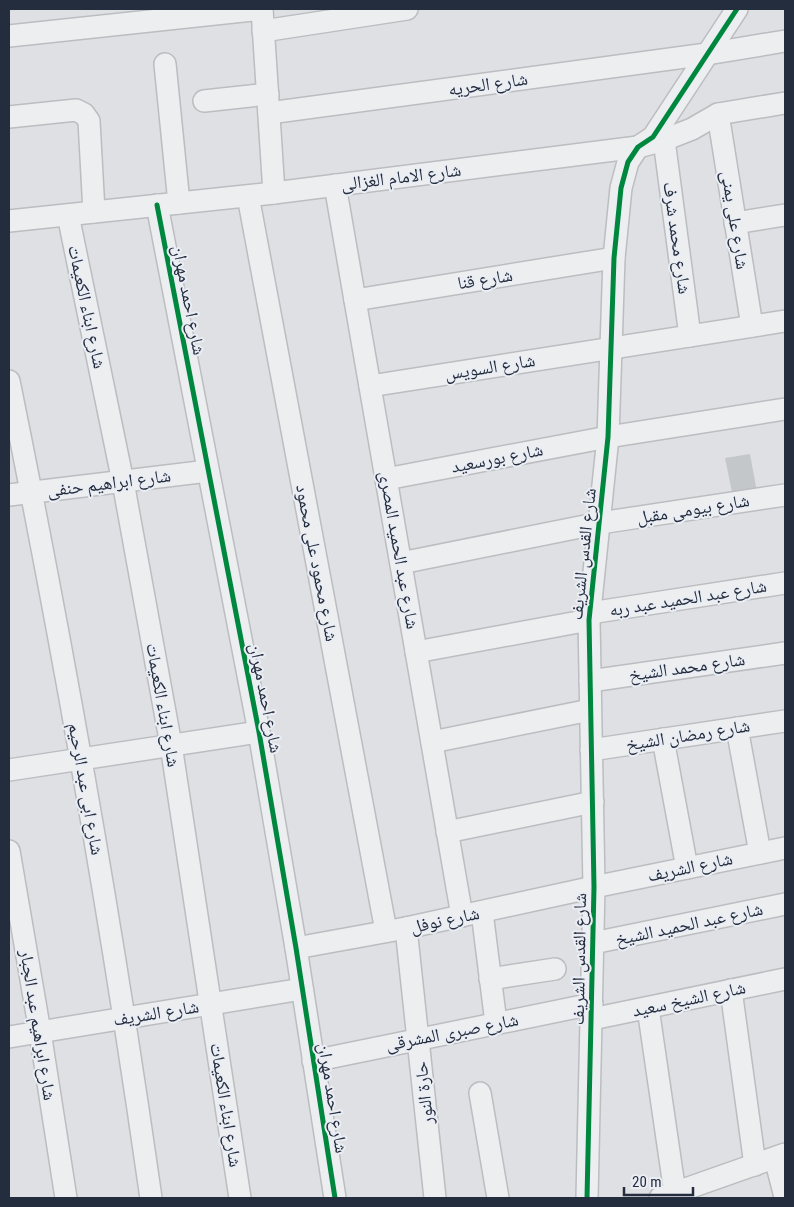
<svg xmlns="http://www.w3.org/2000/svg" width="794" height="1207" font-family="'Roboto Condensed','Noto Naskh Arabic',sans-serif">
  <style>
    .building { fill: #c4c7ca }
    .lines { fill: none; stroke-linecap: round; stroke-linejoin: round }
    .street-casing { stroke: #bbbdc1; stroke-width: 24 }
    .street { stroke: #edeef0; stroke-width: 21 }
    .cycleway-casing { stroke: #eaeef4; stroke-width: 8 }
    .cycleway { stroke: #00873e; stroke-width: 5 }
    .labels { text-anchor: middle; stroke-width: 4; stroke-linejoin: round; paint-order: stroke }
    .street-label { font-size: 18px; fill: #242d3d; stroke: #eaeef4 }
  </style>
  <rect width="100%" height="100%" fill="#dee0e3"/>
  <polygon class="building" points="750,454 757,492 733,497 725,458"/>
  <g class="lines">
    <g class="street-casing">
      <g id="street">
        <polyline points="262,9 274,193"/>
        <polyline points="263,31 407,9"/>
        <polyline points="9,36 262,9"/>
        <polyline points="165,64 179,203"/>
        <polyline points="204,101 268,94"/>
        <polyline points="269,113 707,54 785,41"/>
        <polyline points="718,114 752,326"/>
        <polyline points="9,117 76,110 84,114 89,121 94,212"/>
        <polyline points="664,140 690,336"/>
        <polyline points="335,185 462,916"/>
        <polyline points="248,196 386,931"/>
        <polyline points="157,205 259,732 296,948 335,1198"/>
        <polyline points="68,215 123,482 171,745 240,1198"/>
        <polyline points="9,221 274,193 638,147 664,140 692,129 718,114 785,103"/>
        <polyline points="735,223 785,215"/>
        <polyline points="355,300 614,258"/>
        <path d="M9 381C64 652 112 924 151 1198"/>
        <polyline points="370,386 785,321"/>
        <polyline points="386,479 608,437 785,409"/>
        <polyline points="9,495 208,471"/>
        <polyline points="401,563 600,523 785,495"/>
        <polyline points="590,613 785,583"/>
        <polyline points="416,652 589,620"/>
        <polyline points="590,681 785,653"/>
        <polyline points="737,728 760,853"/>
        <polyline points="663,739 687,868"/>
        <polyline points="432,742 590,710"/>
        <polyline points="591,750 785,721"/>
        <polyline points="9,770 259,732"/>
        <polyline points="447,832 593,802"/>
        <polyline points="9,851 40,1032 66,1198"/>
        <polyline points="482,912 496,1023"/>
        <polyline points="406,928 435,1198"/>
        <polyline points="593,943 785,904"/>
        <polyline points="296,948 406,928 594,887 785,848"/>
        <polyline points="490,979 555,969"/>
        <polyline points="731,990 755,1165"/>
        <polyline points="648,1008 675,1193"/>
        <polyline points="592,1019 785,979"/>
        <polyline points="9,1037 302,989"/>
        <polyline points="313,1061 592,1004"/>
        <polyline points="480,1093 498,1198"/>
        <polyline points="775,1158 785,1197"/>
        <polyline points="587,1198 594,887 589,620 608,437 614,258 621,188 628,162 638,147 653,137 737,9"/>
        <polyline points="660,1198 785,1154"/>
      </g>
    </g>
    <use href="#street" class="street"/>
    <g class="cycleway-casing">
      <g id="cycleway">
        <polyline points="157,205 259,732 296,948 335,1198"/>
        <polyline points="587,1198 594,887 589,620 608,437 614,258 621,188 628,162 638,147 653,137 737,9"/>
      </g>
    </g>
    <use href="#cycleway" class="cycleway"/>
  </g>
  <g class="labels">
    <g class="street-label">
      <text transform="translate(488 84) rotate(-8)" y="6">شارع الحريه</text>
      <text transform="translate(401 177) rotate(-7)" y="6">شارع الامام الغزالى</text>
      <text transform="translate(735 220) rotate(81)" y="6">شارع على يمنى</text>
      <text transform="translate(677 238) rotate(82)" y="6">شارع محمد شرف</text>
      <text transform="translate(485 279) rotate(-9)" y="6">شارع قنا</text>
      <text transform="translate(189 300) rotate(79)" y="6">شارع احمد مهران</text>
      <text transform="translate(87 307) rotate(78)" y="6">شارع ابناء الكعيمات</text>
      <text transform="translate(490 367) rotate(-9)" y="6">شارع السويس</text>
      <text transform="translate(497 458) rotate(-11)" y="6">شارع بورسعيد</text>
      <text transform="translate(109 483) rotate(-7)" y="6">شارع ابراهيم حنفى</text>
      <text transform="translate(693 509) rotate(-9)" y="6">شارع بيومى مقبل</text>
      <text transform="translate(399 550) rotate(80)" y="6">شارع عبد الحميد المصرى</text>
      <text transform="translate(583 554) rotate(-84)" y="6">شارع القدس الشريف</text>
      <text transform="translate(317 563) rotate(79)" y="6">شارع محمود على محمود</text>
      <text transform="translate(688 598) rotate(-9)" y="6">شارع عبد الحميد عبد ربه</text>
      <text transform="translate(687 667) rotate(-8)" y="6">شارع محمد الشيخ</text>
      <text transform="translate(266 698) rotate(79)" y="6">شارع احمد مهران</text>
      <text transform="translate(163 705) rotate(80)" y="6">شارع ابناء الكعيمات</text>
      <text transform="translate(688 735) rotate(-9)" y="6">شارع رمضان الشيخ</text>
      <text transform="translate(86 789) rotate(80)" y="6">شارع ابى عبد الرحيم</text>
      <text transform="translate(690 867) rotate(-12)" y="6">شارع الشريف</text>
      <text transform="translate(445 920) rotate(-12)" y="6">شارع نوفل</text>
      <text transform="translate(689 924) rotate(-12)" y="6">شارع عبد الحميد الشيخ</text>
      <text transform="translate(579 959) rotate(-89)" y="6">شارع القدس الشريف</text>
      <text transform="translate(689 999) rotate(-12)" y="6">شارع الشيخ سعيد</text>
      <text transform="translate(156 1013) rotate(-9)" y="6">شارع الشريف</text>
      <text transform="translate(38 1025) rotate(81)" y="6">شارع ابراهيم عبد الجبار</text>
      <text transform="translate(452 1032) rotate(-11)" y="6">شارع صبرى المشرقى</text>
      <text transform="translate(424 1093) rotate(-96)" y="6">حارة النور</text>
      <text transform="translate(333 1098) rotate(81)" y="6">شارع احمد مهران</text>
      <text transform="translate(226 1105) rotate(81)" y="6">شارع ابناء الكعيمات</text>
    </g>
  </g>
  <rect width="794" height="1207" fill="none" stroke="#242d3d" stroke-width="20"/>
  <path d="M624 1187v8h69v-8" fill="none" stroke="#242d3d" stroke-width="2.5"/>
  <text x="632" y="1187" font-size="15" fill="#242d3d" stroke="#eaeef4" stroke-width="4" paint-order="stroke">20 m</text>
</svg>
